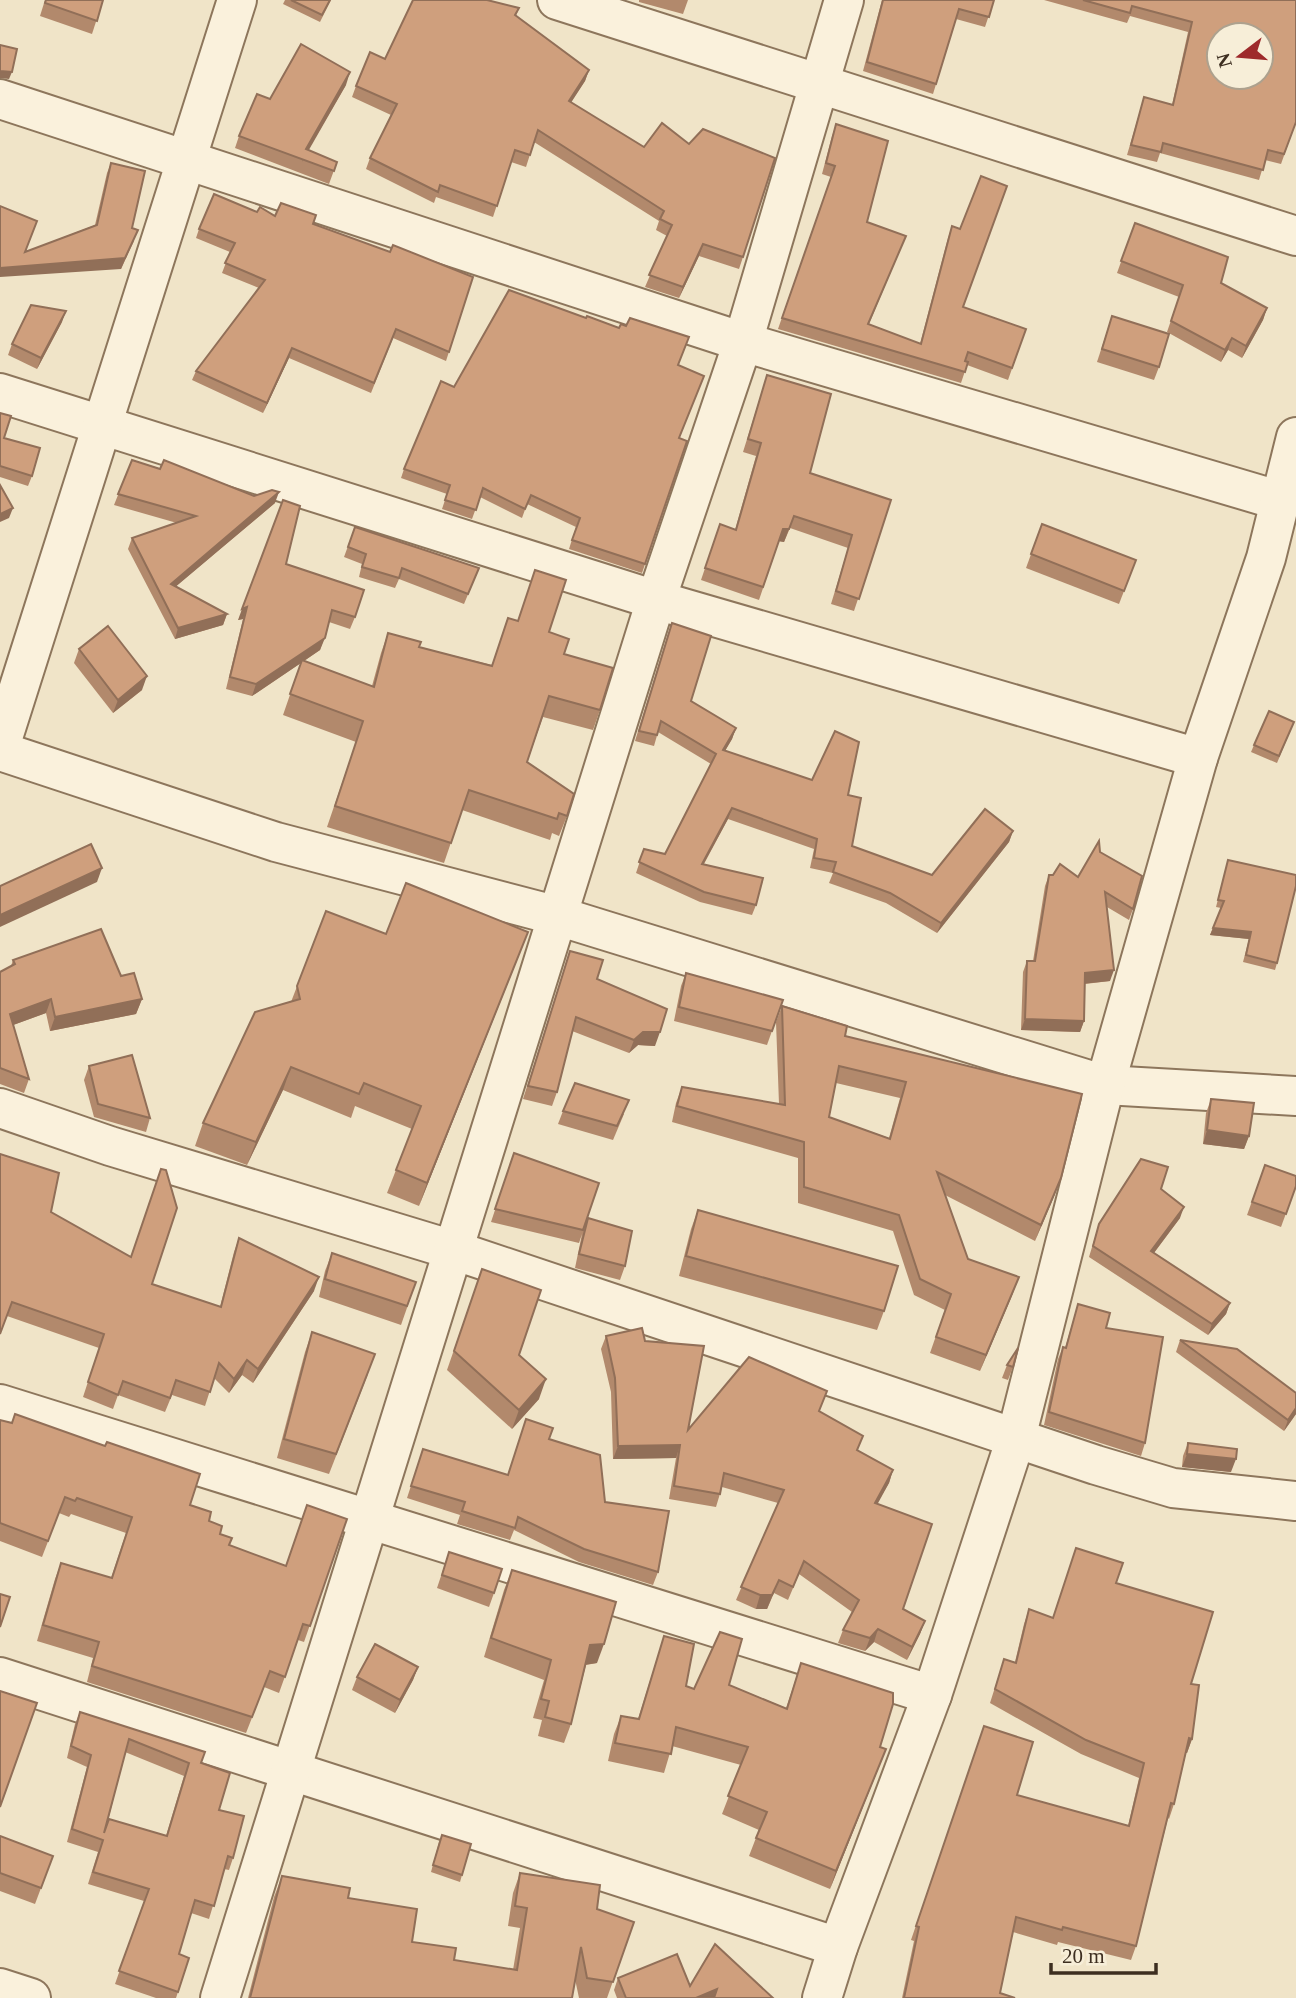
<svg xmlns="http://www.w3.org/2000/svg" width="1296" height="1998" font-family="'Times New Roman',serif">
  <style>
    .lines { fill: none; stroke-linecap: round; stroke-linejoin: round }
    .minor-casing { stroke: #8d765c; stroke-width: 42 }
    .minor { stroke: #faf1dc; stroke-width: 38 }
    .wall { fill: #b2896c; fill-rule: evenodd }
    .shaded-wall { fill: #916f58 }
    .building { fill: #cf9f7d; stroke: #916f58; stroke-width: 2; fill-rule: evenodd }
  </style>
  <rect width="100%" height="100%" fill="#f0e4c8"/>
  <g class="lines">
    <g class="minor-casing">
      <g id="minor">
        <polyline points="557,0 1296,236"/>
        <polyline points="0,99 743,342 1281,501"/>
        <polyline points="0,393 656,600 1198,758"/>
        <polyline points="0,747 237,0"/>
        <polyline points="0,751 276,842 558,916 1105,1085 1296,1096"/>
        <polyline points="0,1108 110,1146 453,1250 1096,1465 1173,1488 1296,1501"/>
        <polyline points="0,1404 932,1695"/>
        <polyline points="0,1677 838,1947"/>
        <polyline points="0,1988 31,1998"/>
        <polyline points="220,1998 656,600 743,342 844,0"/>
        <polyline points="822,1998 838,1947 932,1695 1016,1438 1105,1085 1198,758 1266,558 1296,437"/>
      </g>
    </g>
    <use href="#minor" class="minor"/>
  </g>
  <g class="wall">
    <polygon points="45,0 103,0 92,34 40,16"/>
    <polygon points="285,0 331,0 320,22 283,4"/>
    <polygon points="639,0 688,0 683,14 639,2"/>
    <polygon points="882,0 994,0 985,27 956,19 933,94 863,71"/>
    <polygon points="1044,0 1296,0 1296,122 1281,164 1265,160 1259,180 1160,153 1157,162 1127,155 1144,97 1172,105 1188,32 1130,16 1127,23"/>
    <polygon points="519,8 516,16 589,70 585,81 571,102 743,257 739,269 699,256 679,298 645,287 667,236 656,230 659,221 534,142 526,167 511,162 493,217 436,197 434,203 366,169 370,158 391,115 352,97 356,86 385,59"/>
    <polygon points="346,85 308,150 337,162 329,184 235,148 239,136 270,99"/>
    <polygon points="836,124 867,222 906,236 869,324 920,344 948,238 952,226 963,307 1026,329 1008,380 967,365 961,383 778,329 831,177 822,174 832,136"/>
    <polygon points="111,163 132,228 134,241 121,269 25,252 95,225 107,173"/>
    <polygon points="257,212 313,224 390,252 473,277 446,361 393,338 371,393 289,358 263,413 192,380 196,371 259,288 222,273 230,252 196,238 199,229"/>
    <polygon points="1135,223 1221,283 1267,308 1263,320 1242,358 1228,350 1221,362 1167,332 1179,297 1117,273"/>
    <polygon points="1112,316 1159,367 1154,380 1097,362"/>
    <polygon points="62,322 37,369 8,355 12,344"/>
    <polygon points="678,365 679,438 687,441 642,573 569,549 576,527 527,504 522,518 480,497 472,519 442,509 447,494 401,478 404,469 454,387"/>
    <polygon points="767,375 810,473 891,500 854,611 831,604 848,548 790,528 784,542 779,541 759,600 701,580 720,524 735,530 756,456 743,452"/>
    <polygon points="0,413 4,438 32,476 28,486 0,477"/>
    <polygon points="132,460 275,503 176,586 227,614 223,625 175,639 128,549 132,538 177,523 114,505"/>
    <polygon points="1042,524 1136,560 1119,604 1026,568"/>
    <polygon points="355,527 479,568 464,604 399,579 395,588 359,577 362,564 344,557"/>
    <polygon points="286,564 355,617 350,629 329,622 320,650 304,661 372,686 381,653 388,633 419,647 492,665 508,618 549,632 600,710 593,730 543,717 527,762 567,816 559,836 552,833 550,840 462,810 444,863 327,827 356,742 283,715 301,663 252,696 226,689 243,619 238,620"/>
    <polygon points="668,634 691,701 736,728 732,739 725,751 848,795 852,846 932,875 1013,831 1009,842 937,933 886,903 829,883 833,873 810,868 814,849 728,819 704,864 756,905 752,915 700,902 636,873 644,849 665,854 711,764 658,732 654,746 635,741"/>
    <polygon points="79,649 142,690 113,713 74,663"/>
    <polygon points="1294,722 1277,763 1251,752 1254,745"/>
    <polygon points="1100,852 1133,909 1129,920 1107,907 1110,981 1085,984 1084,1021 1080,1032 1021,1030 1023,972 1027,961 1033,961 1045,886 1049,875 1078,877"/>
    <polygon points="1228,860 1277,963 1275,970 1243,962 1249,939 1210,935 1221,908 1216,907"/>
    <polygon points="326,911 386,934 519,955 419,1206 387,1193 412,1129 355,1106 351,1118 283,1090 247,1165 195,1146 203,1123 291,1002"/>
    <polygon points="570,951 597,979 655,1046 638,1045 629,1053 572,1031 557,1092 552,1106 523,1099"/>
    <polygon points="13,960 121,976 142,999 136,1014 50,1031 46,1013 13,1025 29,1079 24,1093 0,1084 0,972 11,966"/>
    <polygon points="686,973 783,1000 767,1045 674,1021 681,986"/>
    <path d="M782 1006 845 1036 1055 1194 1035 1241 945 1195 968 1259 1013 1293 980 1371 930 1353 945 1310 914 1295 893 1231 798 1203V1158L672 1122 676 1103 682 1087 779 1104 776 1022ZM836 1083 900 1098 889 1138 829 1117Z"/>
    <polygon points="89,1066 150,1118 146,1132 94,1117 84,1080"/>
    <polygon points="1211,1099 1249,1136 1244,1149 1203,1144 1206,1113"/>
    <polygon points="563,1111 624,1114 613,1140 558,1124"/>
    <polygon points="514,1153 588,1218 625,1266 620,1280 575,1268 582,1234 579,1243 491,1222"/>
    <polygon points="0,1154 51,1212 152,1284 220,1307 234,1252 239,1238 314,1291 253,1383 242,1375 229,1393 214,1378 205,1406 172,1395 165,1412 118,1395 113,1409 83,1397 99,1348 7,1316"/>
    <polygon points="1265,1165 1296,1186 1281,1227 1247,1215"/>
    <polygon points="1161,1189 1180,1218 1154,1253 1230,1303 1226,1314 1208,1335 1089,1257 1099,1224"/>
    <polygon points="698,1210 884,1311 877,1330 679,1276 691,1229"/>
    <polygon points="332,1253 416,1282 401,1325 319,1297 325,1271"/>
    <polygon points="482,1269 539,1399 512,1429 447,1370"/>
    <polygon points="1078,1304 1106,1328 1145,1443 1141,1456 1044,1425 1058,1359 1063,1347 1065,1348"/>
    <polygon points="312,1332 368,1374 329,1474 277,1458 305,1352"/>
    <polygon points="606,1336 645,1341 688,1430 820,1411 857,1450 893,1470 889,1483 877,1503 903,1609 925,1621 920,1634 907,1660 874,1642 865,1651 838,1643 843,1630 852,1612 799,1574 788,1600 774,1593 767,1609 756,1609 736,1600 778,1503 722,1487 716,1507 669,1499 676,1458 613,1459 611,1392 601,1349"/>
    <polygon points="1180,1340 1296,1414 1284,1431 1176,1352"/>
    <polygon points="1007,1365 1013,1367 1008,1380 1002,1378"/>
    <polygon points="0,1420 190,1505 209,1521 229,1545 286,1566 347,1519 304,1642 298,1640 279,1693 264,1687 246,1733 87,1682 93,1658 37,1641 55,1579 61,1563 111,1578 126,1533 71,1514 69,1517 59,1513 42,1557 0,1541"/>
    <polygon points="549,1439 605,1502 658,1572 653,1585 579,1562 514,1530 510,1540 457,1524 460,1515 407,1498 423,1449 508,1475"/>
    <polygon points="1188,1443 1231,1472 1182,1467 1183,1456"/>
    <polygon points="1076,1548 1116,1583 1191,1684 1192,1739 1187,1753 1186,1753 1174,1804 1169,1819 1168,1818 1136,1946 1131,1960 1058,1942 1057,1945 1013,1932 1000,1993 1015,1998 902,1998 914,1941 911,1940 984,1726 1017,1795 1128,1826 1139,1778 1081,1754 990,1703 1004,1659 1015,1662 1024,1624 1029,1609 1053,1618"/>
    <polygon points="449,1552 494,1593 489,1607 437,1588"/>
    <polygon points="512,1570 597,1663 586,1665 571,1724 564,1743 538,1736 542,1720 533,1718 544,1680 484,1657 504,1590"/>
    <polygon points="664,1636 686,1686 694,1689 729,1685 786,1708 801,1663 880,1747 886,1749 830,1889 749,1856 759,1830 722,1814 741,1765 672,1746 664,1773 608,1761 614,1734 621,1716 638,1719"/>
    <polygon points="418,1667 413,1680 395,1713 352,1690 357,1677"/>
    <path d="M80 1712 201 1763 219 1810 233 1858 229 1870 224 1869 209 1919 191 1913 179 1954 189 1958 176 1998H156L115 1984 144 1901 88 1884 98 1852 67 1842 87 1767 67 1758 75 1724ZM125 1752 184 1776 166 1836 107 1825Z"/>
    <polygon points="0,1836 53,1856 35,1904 0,1891"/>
    <polygon points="439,1842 462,1875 460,1882 431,1872"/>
    <polygon points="520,1873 597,1909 634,1922 607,1998 579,1998 575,1979 572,1998 248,1998 274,1897 282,1876 348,1898 412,1942 454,1960 513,1970 520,1928 508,1926 513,1893"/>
    <polygon points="618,1978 690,1986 773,1998 617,1998 614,1990"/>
  </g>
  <g class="shaded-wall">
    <polygon points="589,70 585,81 565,112 569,101"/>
    <polygon points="0,71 12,72 9,79 0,78"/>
    <polygon points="350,72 346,85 302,162 306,149"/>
    <polygon points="138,230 121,269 0,277 0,268"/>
    <polygon points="703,244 699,256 679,298 683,287"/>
    <polygon points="1267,308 1263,320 1242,358 1246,346"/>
    <polygon points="66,311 62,322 37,369 41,358"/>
    <polygon points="1232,338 1228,350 1221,362 1225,350"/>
    <polygon points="292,348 289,358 263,413 267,403"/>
    <polygon points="279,492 275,503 167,594 171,584"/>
    <polygon points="13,508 9,518 0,522 0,514"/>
    <polygon points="794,516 784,542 778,541 783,529"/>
    <polygon points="247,607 243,619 238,620 242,609"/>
    <polygon points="227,614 223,625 175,639 178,628"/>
    <polygon points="325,638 320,650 252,696 256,684"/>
    <polygon points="147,676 142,690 113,713 118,700"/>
    <polygon points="736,728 732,739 719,761 723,750"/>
    <polygon points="732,808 728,819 698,874 702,864"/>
    <polygon points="1013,831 1009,842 937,933 941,923"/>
    <polygon points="102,868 97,882 0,927 0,915"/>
    <polygon points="1213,928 1251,932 1249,939 1210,935"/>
    <polygon points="528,932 519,955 419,1206 427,1183"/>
    <polygon points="1114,970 1110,981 1081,984 1085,973"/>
    <polygon points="51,999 46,1013 5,1028 10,1014"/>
    <polygon points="142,999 136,1014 50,1031 55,1017"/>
    <polygon points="1025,1019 1084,1021 1080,1032 1021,1030"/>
    <polygon points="643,1032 660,1032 655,1046 638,1045 629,1053 634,1040"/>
    <polygon points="291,1067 283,1090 247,1165 256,1142"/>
    <polygon points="1207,1130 1249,1136 1244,1149 1203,1144"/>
    <polygon points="1061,1178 1055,1194 1035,1241 1041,1225"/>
    <polygon points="1184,1207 1180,1218 1147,1262 1151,1251"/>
    <polygon points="319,1277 314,1291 253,1383 258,1369"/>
    <polygon points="1019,1277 1013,1293 980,1371 986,1355"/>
    <polygon points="1230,1303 1226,1314 1208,1335 1212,1324"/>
    <polygon points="247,1360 242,1375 229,1393 234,1379"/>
    <polygon points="546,1379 539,1399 512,1429 519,1410"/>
    <polygon points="1296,1408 1296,1414 1284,1431 1288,1420"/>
    <polygon points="680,1445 676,1458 613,1459 618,1446"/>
    <polygon points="1187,1454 1236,1459 1231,1472 1182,1467"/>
    <polygon points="893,1470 889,1483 871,1516 875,1503"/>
    <polygon points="779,1580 767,1609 756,1609 760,1595"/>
    <polygon points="925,1621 920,1634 907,1660 912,1647"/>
    <polygon points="878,1629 874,1642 865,1651 870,1638"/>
    <polygon points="604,1644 597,1663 583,1665 590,1645"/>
    <polygon points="418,1667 413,1680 395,1713 400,1700"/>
    <polygon points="1189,1738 1192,1739 1187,1753 1184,1753"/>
    <polygon points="886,1749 879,1767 830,1889 836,1871"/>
    <polygon points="717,1989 714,1998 696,1998"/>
  </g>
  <g class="building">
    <polygon points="46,0 103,0 97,21 45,3"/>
    <polygon points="291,0 330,0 322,15"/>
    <polygon points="413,0 487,0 519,8 515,15 589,70 569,101 644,147 662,123 689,144 703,129 775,158 743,257 703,244 683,287 649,275 672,225 660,219 664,211 538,130 530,155 515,150 497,206 440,185 438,192 370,158 397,104 356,86 370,52 385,59"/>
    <polygon points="883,0 994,0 989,17 959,9 936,84 867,62"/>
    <path d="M1083 0H1296V122L1284 154 1268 150 1263 170 1163 143 1161 152 1131 145 1144 97 1173 105 1192 22 1132 6 1130 13ZM1219 35H1261V77H1219Z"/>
    <polygon points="301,44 350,72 306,149 337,162 334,171 239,136 257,94 270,99"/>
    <polygon points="0,45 17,49 12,72 0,71"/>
    <polygon points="836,124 888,141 867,222 906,236 868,324 921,344 952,226 960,229 981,176 1007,186 963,307 1026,329 1012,368 968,352 965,361 968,362 965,372 782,318 835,166 826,163"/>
    <polygon points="111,163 145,171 132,228 138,230 125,258 0,268 0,206 37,221 25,252 97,225"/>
    <polygon points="214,194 257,212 260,207 275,216 281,203 316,215 313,224 390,252 393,245 473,277 449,352 396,329 374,383 292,348 267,403 196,371 265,280 225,263 235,243 199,229"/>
    <polygon points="1135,223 1228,257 1221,283 1267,308 1246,346 1232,338 1225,350 1171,321 1183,285 1121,261"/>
    <polygon points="509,290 586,318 587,316 619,328 621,324 626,326 630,318 689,337 678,365 704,376 679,438 687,441 645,564 572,540 580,518 531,495 525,509 483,488 476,510 445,500 450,485 404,469 441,381 454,387"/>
    <polygon points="31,305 66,311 41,358 12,344"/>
    <polygon points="1112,316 1169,334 1159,367 1102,349"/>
    <polygon points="767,375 831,394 810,473 891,500 859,599 836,591 852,535 794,516 789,529 783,529 763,587 705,568 720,524 736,530 761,443 748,439"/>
    <polygon points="0,413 11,416 4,438 40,448 32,476 0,466"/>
    <polygon points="132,460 160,469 164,460 254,496 272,490 279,492 171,584 227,614 178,628 132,538 196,516 118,494"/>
    <polygon points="0,485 13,508 0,514"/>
    <polygon points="283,500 300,506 286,564 364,590 355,617 332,610 325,638 256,684 230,677 247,607 242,609"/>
    <polygon points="1042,524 1136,560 1124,591 1031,554"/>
    <polygon points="355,527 479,568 468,594 402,568 399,578 362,567 366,554 348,547"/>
    <polygon points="535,570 566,580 549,632 569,639 564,654 613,668 600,710 549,696 527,762 574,794 567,816 559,813 557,819 469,790 451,843 335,806 363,721 290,694 302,660 374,687 388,633 421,642 419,647 492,666 508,618 518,621"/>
    <polygon points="672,623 711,636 691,701 736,728 723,750 812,780 835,731 859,742 848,795 861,798 852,846 932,875 985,809 1013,831 941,923 890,893 833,872 836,862 814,858 817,839 732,808 702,864 763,878 756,905 704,892 639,862 644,849 665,854 716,754 661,721 657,735 639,731"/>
    <polygon points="108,626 147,676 118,700 79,649"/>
    <polygon points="1269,711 1294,722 1279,756 1254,745"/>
    <polygon points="1099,841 1100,852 1142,876 1133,909 1105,892 1114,970 1085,973 1084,1021 1025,1019 1027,961 1035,961 1049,875 1053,875 1060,864 1078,877"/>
    <polygon points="91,844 102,868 0,915 0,886"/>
    <polygon points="1228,860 1296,875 1296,886 1277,963 1246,955 1251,932 1213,928 1224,901 1218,900"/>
    <polygon points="406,883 528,932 427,1183 396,1170 421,1106 364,1083 359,1094 291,1067 256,1142 203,1123 255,1012 300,999 297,986 326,911 386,934"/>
    <polygon points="101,929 121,976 134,973 142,999 55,1017 51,999 10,1014 29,1079 0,1068 0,972 15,964 13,960"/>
    <polygon points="570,951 603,960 597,979 667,1009 660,1032 643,1032 634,1040 576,1017 557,1092 528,1086"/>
    <polygon points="686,973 783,1000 772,1031 679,1007"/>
    <path d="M782 1006 847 1026 845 1036 1082 1094 1061 1178 1041 1225 937 1172 968 1259 1019 1277 986 1355 936 1337 951 1294 920 1279 899 1215 804 1187V1142L677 1106 682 1087 785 1105ZM839 1066 906 1082 890 1139 829 1117Z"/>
    <polygon points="132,1055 150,1118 98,1104 89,1066"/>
    <polygon points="575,1083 629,1100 617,1126 563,1111"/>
    <polygon points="1211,1099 1254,1103 1249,1136 1207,1130"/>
    <polygon points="514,1153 599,1183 583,1230 495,1209"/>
    <polygon points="0,1154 59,1173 51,1212 131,1257 161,1169 166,1170 177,1208 152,1284 221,1307 239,1238 319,1277 258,1369 247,1360 234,1379 219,1363 210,1392 176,1380 170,1398 123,1381 118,1395 88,1382 104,1334 12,1302 0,1334"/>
    <polygon points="1141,1159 1168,1167 1161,1189 1184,1207 1151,1251 1230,1303 1212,1324 1093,1246 1099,1224"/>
    <polygon points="1265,1165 1296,1176 1296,1186 1286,1214 1252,1202"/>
    <polygon points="698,1210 898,1266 884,1311 686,1256"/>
    <polygon points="588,1218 632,1231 625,1266 579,1254"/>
    <polygon points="332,1253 416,1282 407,1306 325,1279"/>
    <polygon points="482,1269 541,1290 519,1355 546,1379 519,1410 454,1351"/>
    <polygon points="1078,1304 1110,1313 1106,1328 1163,1337 1145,1443 1049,1412 1063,1347 1066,1348"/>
    <polygon points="642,1328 645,1341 704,1346 688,1430 749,1357 827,1391 819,1411 863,1436 857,1450 893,1470 875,1503 932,1524 903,1609 925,1621 912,1647 878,1629 870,1638 843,1630 859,1600 804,1561 793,1587 779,1580 772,1595 760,1595 741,1587 784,1490 724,1473 720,1494 674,1486 680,1445 618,1446 615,1378 606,1336"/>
    <polygon points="312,1332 375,1354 336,1454 284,1439"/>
    <polygon points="1180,1340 1237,1349 1296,1393 1296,1408 1288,1420"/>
    <polygon points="1018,1348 1013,1367 1007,1365"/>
    <polygon points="15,1414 105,1446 107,1442 200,1474 190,1505 211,1512 209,1521 222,1526 220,1534 232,1538 229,1545 286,1566 307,1505 347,1519 310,1626 303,1624 285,1677 270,1671 252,1717 92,1666 99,1642 43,1625 61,1563 112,1578 132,1517 77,1498 75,1501 65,1497 48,1541 0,1523 0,1420 12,1423"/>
    <polygon points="526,1419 553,1428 549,1439 600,1455 605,1502 669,1511 658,1572 584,1549 518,1517 515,1528 462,1511 465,1502 411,1486 423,1449 508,1475"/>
    <polygon points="1188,1443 1237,1449 1236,1459 1187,1454"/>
    <polygon points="1076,1548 1123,1563 1116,1583 1213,1612 1191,1684 1199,1685 1192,1739 1189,1738 1174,1804 1171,1803 1136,1946 1063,1927 1062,1930 1016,1917 1000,1993 1015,1998 904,1998 919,1927 916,1926 984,1726 1033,1742 1017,1795 1129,1826 1144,1763 1086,1740 995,1689 1004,1659 1016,1663 1029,1609 1053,1618"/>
    <polygon points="449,1552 502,1569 494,1593 442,1575"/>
    <polygon points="512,1570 616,1602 604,1644 590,1645 571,1724 545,1717 549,1701 541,1699 551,1660 491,1638"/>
    <polygon points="0,1594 10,1597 0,1627"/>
    <polygon points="720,1632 742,1639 729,1685 787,1709 801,1663 893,1693 893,1704 880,1747 886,1749 836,1871 756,1838 767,1812 728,1796 748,1747 676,1727 671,1754 615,1743 621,1716 639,1719 664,1636 694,1644 686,1686 694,1689"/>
    <polygon points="375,1644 418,1667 400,1700 357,1677"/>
    <polygon points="0,1691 37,1703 0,1807"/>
    <path d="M80 1712 205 1752 201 1763 230 1773 219 1810 244 1816 233 1858 228 1856 214 1906 195 1900 179 1954 189 1958 178 1992 119 1971 149 1889 93 1872 103 1840 72 1829 91 1755 71 1746ZM129 1739 189 1763 167 1836 109 1819 104 1833Z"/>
    <polygon points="442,1835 471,1844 462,1875 433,1865"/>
    <polygon points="0,1836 53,1856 41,1888 0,1873"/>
    <polygon points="520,1873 600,1885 597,1909 634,1922 613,1982 587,1978 581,1947 572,1998 250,1998 282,1876 350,1888 348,1898 417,1909 412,1942 456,1948 454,1960 517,1970 527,1908 515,1906"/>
    <polygon points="715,1944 773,1998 714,1998 717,1989 696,1998 626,1998 618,1978 677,1954 690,1986"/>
  </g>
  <g transform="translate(1240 56) rotate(254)"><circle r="33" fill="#f7eed8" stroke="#ada18e" stroke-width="2"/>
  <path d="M0-5L12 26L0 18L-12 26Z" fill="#9e2a2b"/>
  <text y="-10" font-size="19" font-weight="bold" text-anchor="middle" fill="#3d2e20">N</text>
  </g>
  <path d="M1051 1963v10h105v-10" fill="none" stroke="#3d2e20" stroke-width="3.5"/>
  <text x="1062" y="1963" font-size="21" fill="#3d2e20" stroke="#f7eed8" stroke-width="5" paint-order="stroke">20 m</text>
</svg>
